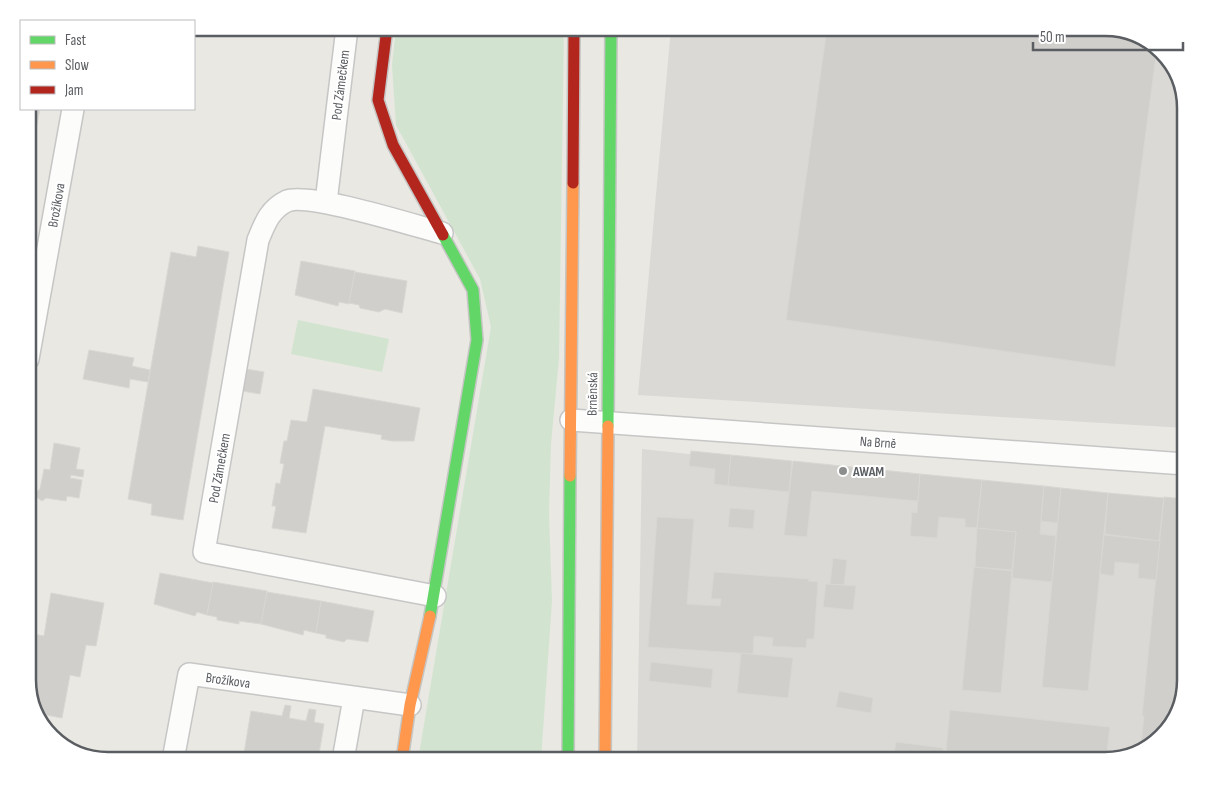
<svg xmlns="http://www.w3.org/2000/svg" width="1213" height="788" font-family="'Sofia Sans Condensed',sans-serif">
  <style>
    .industrial { fill: #dad9d5 }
    .green { fill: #d2e4d0 }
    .building { fill: #d0cfcc; stroke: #d8d7d2 }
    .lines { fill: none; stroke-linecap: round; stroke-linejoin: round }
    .street-casing { stroke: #c6c6c6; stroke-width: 24 }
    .fast-casing { stroke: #c5c5c3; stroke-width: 14 }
    .slow-casing { stroke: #c5c5c3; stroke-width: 14 }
    .jam-casing { stroke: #c5c5c3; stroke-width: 14 }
    .street { stroke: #fcfcfb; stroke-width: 21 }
    .fast { stroke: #63d668; stroke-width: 11 }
    .slow { stroke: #ff974d; stroke-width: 11 }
    .jam { stroke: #b3261e; stroke-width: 11 }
    .poi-dot { fill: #8c8e8e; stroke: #fff; stroke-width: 2 }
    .labels { text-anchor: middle; stroke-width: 4; stroke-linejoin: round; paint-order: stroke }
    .street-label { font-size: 14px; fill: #5a5d61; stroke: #fff }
    .poi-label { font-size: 14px; font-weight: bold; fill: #5a5d61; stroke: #fff; text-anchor: start }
    .rim { fill: none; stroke: #5a5d61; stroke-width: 2.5 }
  </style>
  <rect width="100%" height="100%" fill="#e9e8e3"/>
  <g class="industrial">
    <polygon points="671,28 1105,28 1150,41 1175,67 1185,103 1185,428 638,395"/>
    <polygon points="642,449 1142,502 1185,503 1185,680 1172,725 1145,750 1105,760 637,760"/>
  </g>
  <g class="green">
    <polygon points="396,28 564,28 559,358 551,444 549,514 552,601 541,760 418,760 491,327 480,279 396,125 392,65"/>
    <polygon points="298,320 389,339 382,372 291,354"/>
  </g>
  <g class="building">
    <polygon points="827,28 1105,28 1150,41 1157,48 1115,367 786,320"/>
    <polygon points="28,109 40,109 35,135 28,133"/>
    <polygon points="28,133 35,135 30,165 28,164"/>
    <polygon points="198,246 229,252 183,520 151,515 152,504 128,499 171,252 196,257"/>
    <polygon points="301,261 355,271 349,304 339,302 338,306 295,295"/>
    <polygon points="355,272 407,281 402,313 385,309 379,312 360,308 359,305 349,303"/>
    <polygon points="89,350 134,358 132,366 150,370 148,382 130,379 129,388 83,379"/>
    <polygon points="246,369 264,372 260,394 242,391"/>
    <polygon points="313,389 420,408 414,441 392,441 381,439 382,435 325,426 306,533 272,528 276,506 272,506 276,483 280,484 284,464 280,463 284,441 287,441 291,420 307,422"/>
    <polygon points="54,443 80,448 76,469 84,470 83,477 71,475 70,478 82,480 79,498 67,496 66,501 46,498 42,501 35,496 36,492 40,489 44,469 50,470"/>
    <polygon points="691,451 731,455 728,486 714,484 715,469 689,466"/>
    <polygon points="731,455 792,461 789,492 728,486"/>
    <polygon points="793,461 920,474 918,501 812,491 807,537 784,535"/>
    <polygon points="920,474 982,480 977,528 965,527 965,519 939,517 937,538 910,536 912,512 917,513"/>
    <polygon points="982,480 1044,486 1040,534 1056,536 1052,582 1012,578 1016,532 977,528"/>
    <polygon points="1044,486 1061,488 1058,523 1041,521"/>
    <polygon points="1061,488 1108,493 1088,691 1042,687"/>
    <polygon points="1108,493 1164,498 1159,541 1105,534"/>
    <polygon points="1164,497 1185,499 1185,680 1172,725 1150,745 1141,745 1144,716 1142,716"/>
    <polygon points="730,508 755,510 753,529 728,527"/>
    <polygon points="657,517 694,519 687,604 720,606 721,599 711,599 714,572 809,579 808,581 818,582 814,639 807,639 806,648 772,646 773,638 754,636 753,654 648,647"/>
    <polygon points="977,528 1016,532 1012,570 975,567"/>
    <polygon points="1104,535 1160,541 1156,580 1138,578 1139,564 1115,562 1114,576 1100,574"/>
    <polygon points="833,558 847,560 844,585 830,584"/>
    <polygon points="974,567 1012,571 1001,693 962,690"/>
    <polygon points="160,573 213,583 207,615 197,612 195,616 154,604"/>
    <polygon points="213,582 267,591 261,624 239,621 239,624 217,620 217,617 207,615"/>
    <polygon points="826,584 856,586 853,610 823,607"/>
    <polygon points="267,592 321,601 316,633 304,630 303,635 261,624"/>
    <polygon points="51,593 104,603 96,646 86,645 80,677 70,675 62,718 36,713 28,685 28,665 33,634 44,636"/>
    <polygon points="321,601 374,611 368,642 347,639 344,642 326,638 326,635 316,633"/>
    <polygon points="741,653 793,658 788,698 737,693"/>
    <polygon points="651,662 713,669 711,688 649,681"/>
    <polygon points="839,691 873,698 871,713 836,707"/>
    <polygon points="285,705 291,706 289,718 306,721 309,709 316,710 314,722 324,724 318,760 243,759 251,711 282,716"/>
    <polygon points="950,710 1110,727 1106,760 945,760"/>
    <polygon points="896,742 943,748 944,760 893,760"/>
  </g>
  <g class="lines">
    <g class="street-casing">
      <g id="street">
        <polyline points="326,202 347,28"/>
        <polyline points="28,359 73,109"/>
        <polyline points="571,420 1185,464"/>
        <path d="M435 596 204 552 258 240C265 223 270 209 287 201 308 192 416 226 442 233"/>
        <polyline points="173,760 189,674 410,705"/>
        <polyline points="343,760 354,698"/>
      </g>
    </g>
    <g class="fast-casing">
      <g id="fast">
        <polyline points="608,426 611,28"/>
        <polyline points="430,616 477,340 473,290 443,235"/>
        <polyline points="568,760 570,476"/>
      </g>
    </g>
    <g class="slow-casing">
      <g id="slow">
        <polyline points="570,476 573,183"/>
        <polyline points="402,760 410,705 430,616"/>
        <polyline points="605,760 608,426"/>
      </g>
    </g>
    <g class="jam-casing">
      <g id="jam">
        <polyline points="387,28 378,100 393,145 443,235"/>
        <polyline points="573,183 574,28"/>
      </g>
    </g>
    <use href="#street" class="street"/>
    <use href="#fast" class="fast"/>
    <use href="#slow" class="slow"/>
    <use href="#jam" class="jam"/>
  </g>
  <circle class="poi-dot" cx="843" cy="471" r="5"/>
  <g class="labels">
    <g class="street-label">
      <text transform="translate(340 85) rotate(-83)" y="5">Pod Zámečkem</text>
      <text transform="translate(56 205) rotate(-80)" y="5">Brožíkova</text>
      <text transform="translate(592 394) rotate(-89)" y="5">Brněnská</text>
      <text transform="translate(878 442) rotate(4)" y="5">Na Brně</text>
      <text transform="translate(219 468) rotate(-80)" y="5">Pod Zámečkem</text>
      <text transform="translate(228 680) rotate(8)" y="5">Brožíkova</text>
    </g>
    <g class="poi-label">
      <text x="853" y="476">AWAM</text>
    </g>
  </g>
  <path d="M0 0H1213V788H0ZM108 36H1105A72 72 0 0 1 1177 108V680A72 72 0 0 1 1105 752H108A72 72 0 0 1 36 680V108A72 72 0 0 1 108 36Z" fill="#fff" fill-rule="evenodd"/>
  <path class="rim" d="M108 36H1105A72 72 0 0 1 1177 108V680A72 72 0 0 1 1105 752H108A72 72 0 0 1 36 680V108A72 72 0 0 1 108 36Z"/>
  <rect x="20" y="20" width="175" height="90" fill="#ffffff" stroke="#bdbec0"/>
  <rect x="30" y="36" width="25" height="8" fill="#63d668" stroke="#bdbec0"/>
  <text x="65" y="45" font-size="15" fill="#5a5d61">Fast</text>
  <rect x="30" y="61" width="25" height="8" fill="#ff974d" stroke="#bdbec0"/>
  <text x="65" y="70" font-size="15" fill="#5a5d61">Slow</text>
  <rect x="30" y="86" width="25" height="8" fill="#b3261e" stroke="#bdbec0"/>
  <text x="65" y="95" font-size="15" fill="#5a5d61">Jam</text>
  <path d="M1033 42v8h150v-8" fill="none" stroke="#5a5d61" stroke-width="2.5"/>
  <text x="1040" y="42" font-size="15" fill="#5a5d61" stroke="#ffffff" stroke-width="4" paint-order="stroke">50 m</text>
</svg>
